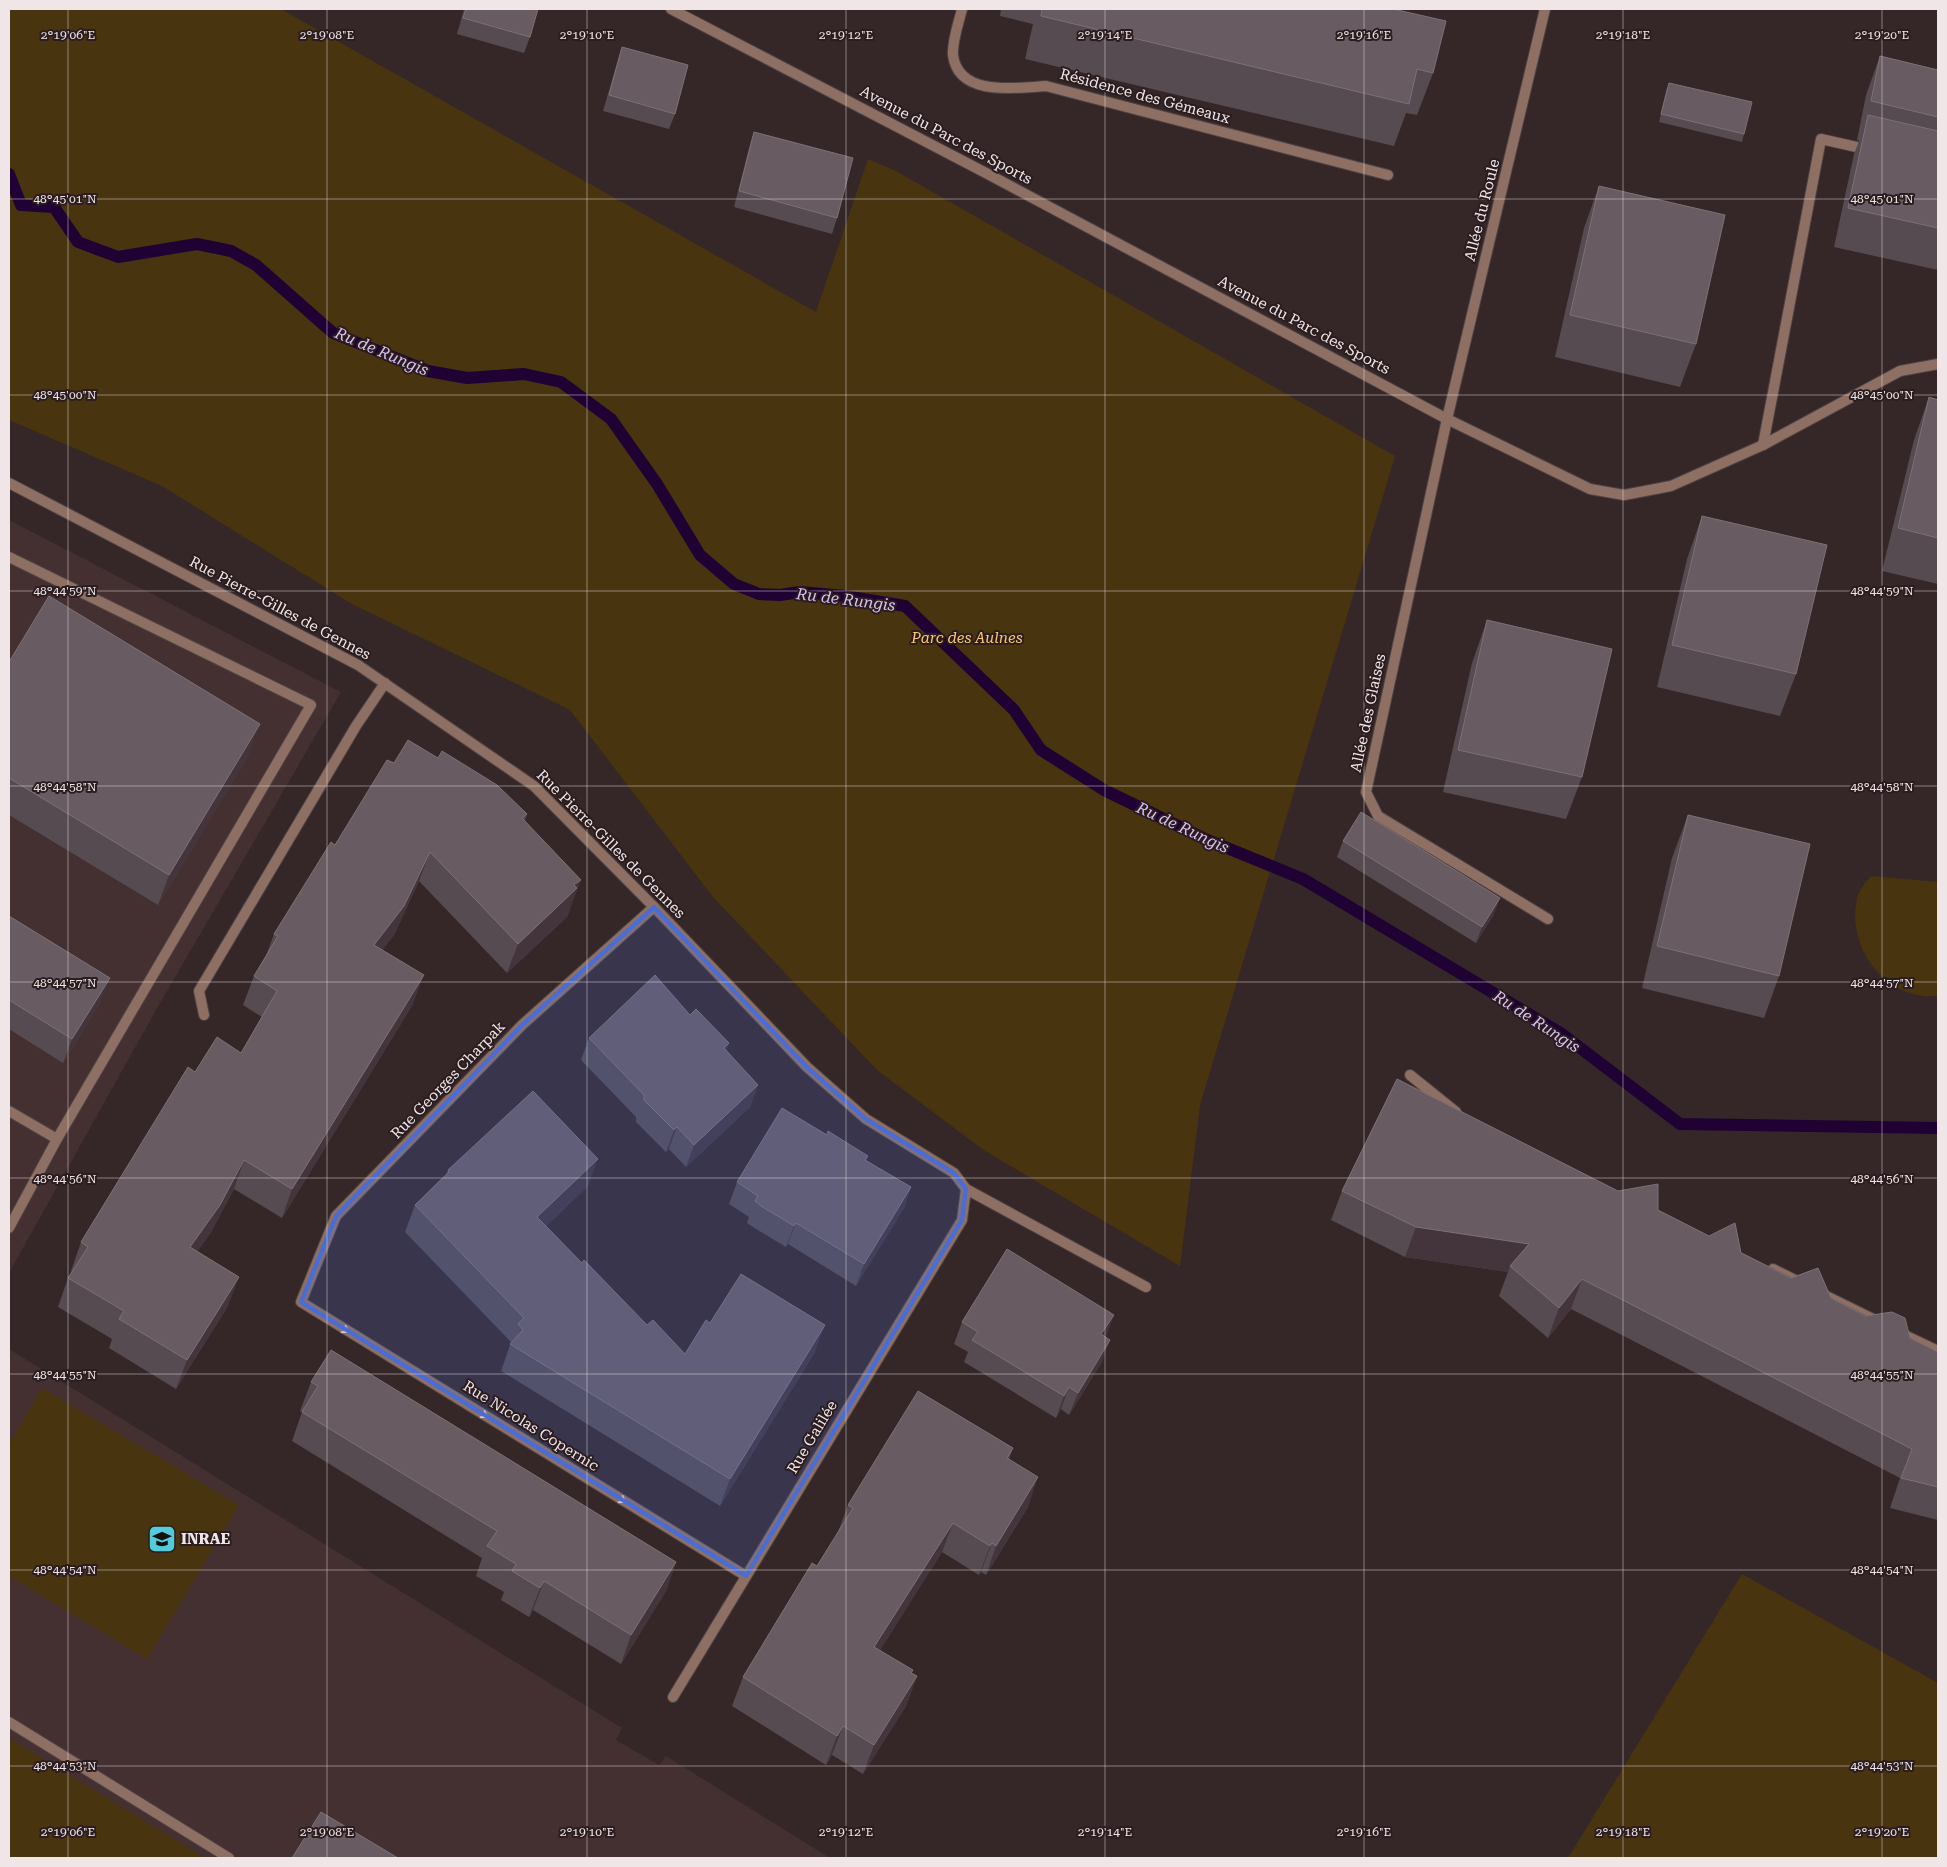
<svg xmlns="http://www.w3.org/2000/svg" width="1947" height="1867" font-family="'Roboto Serif',serif">
  <style>
    .built { fill: #442f31 }
    .green { fill: #48340f }
    .lines { fill: none; stroke-linecap: round; stroke-linejoin: round }
    .stream { stroke: #1f0233; stroke-width: 12 }
    .lane-casing { stroke: #4f4243; stroke-width: 12 }
    .street-casing { stroke: #4f4243; stroke-width: 12 }
    .lane { stroke: #8d7063; stroke-width: 10 }
    .street { stroke: #8d7063; stroke-width: 10 }
    .wall { fill: #574b52 }
    .shaded-wall { fill: #43353b }
    .building { fill: #685b62; stroke: #7d7177 }
    .oneway { stroke: #d2c3bf }
    .marked { fill: #476cdb; fill-opacity: 0.2; stroke: #476cdb; stroke-width: 4; stroke-linejoin: round }
    .ticks { fill: none; stroke: #f0e6e7; stroke-width: 1; stroke-opacity: 0.45 }
    .labels { text-anchor: middle; stroke-width: 4; stroke-linejoin: round; paint-order: stroke }
    .street-label { font-size: 15px; fill: #f0e6e7; stroke: #2b1d1f }
    .park-label { font-size: 15px; font-style: italic; fill: #fcc86f; stroke: #2b1d1f }
    .poi-label { font-size: 15px; font-weight: bold; fill: #f0e6e7; stroke: #2b1d1f; text-anchor: start }
    .water-label { font-size: 16px; font-style: italic; fill: #dac1f3; stroke: #2b1d1f }
    .ticks-label { font-size: 12px; text-anchor: middle; fill: #f0e6e7; stroke: #2b1d1f; stroke-width: 4; stroke-linejoin: round; paint-order: stroke }
  </style>
  <rect width="100%" height="100%" fill="#352728"/>
  <g class="built">
    <polygon points="9,520 341,692 156,1010 9,1273"/>
    <polygon points="9,1349 622,1728 616,1740 659,1765 666,1756 830,1858 9,1858"/>
  </g>
  <g class="green">
    <polygon points="9,9 281,9 816,312 868,159 894,170 1395,456 1200,1105 1180,1266 985,1151 877,1070 713,897 570,710 352,604 162,486 9,420"/>
    <path d="M1871 876 1938 882V996C1886 1001 1846 947 1857 899 1858 891 1866 882 1871 876Z"/>
    <polygon points="42,1388 239,1505 147,1659 9,1576 9,1444"/>
    <polygon points="1742,1574 1938,1683 1938,1858 1568,1858"/>
    <polygon points="9,1738 205,1858 9,1858"/>
  </g>
  <g class="lines">
    <polyline class="stream" points="9,174 21,205 54,207 78,242 118,257 197,244 231,251 256,265 333,333 428,371 467,378 524,374 561,382 611,419 657,484 700,555 734,584 759,594 780,595 800,592 845,596 905,606 1014,710 1041,750 1104,790 1205,839 1303,879 1562,1034 1680,1124 1938,1128"/>
    <g class="lane-casing">
      <g id="lane">
        <polyline points="1763,445 1821,139 1870,150"/>
        <polyline points="9,557 311,705 57,1139 9,1228"/>
        <polyline points="204,1015 199,991 356,726 385,683"/>
        <polyline points="9,1111 57,1139"/>
        <polyline points="9,1722 229,1858"/>
      </g>
    </g>
    <g class="street-casing">
      <g id="street">
        <polyline points="671,9 984,172 1447,419 1590,489 1624,495 1671,486 1763,445 1900,371 1938,364"/>
        <path d="M962 9C959 22 952 41 953 55 958 97 1016 88 1046 86L1388 175"/>
        <polyline points="1545,9 1447,419 1366,792 1378,816 1548,919"/>
        <polyline points="9,483 358,665 534,786 654,907 807,1067 866,1119 954,1173 966,1189 1146,1287"/>
        <polyline points="654,907 522,1025 336,1216 301,1302 746,1576"/>
        <polyline points="1410,1075 1456,1112"/>
        <polyline points="1773,1269 1803,1284"/>
        <polyline points="1820,1293 1879,1322"/>
        <polyline points="1898,1332 1938,1351"/>
        <polyline points="673,1697 962,1220 966,1189"/>
      </g>
    </g>
    <use href="#lane" class="lane"/>
    <use href="#street" class="street"/>
  </g>
  <g class="wall">
    <polygon points="464,9 538,9 530,37 524,53 457,34"/>
    <polygon points="1001,9 1393,9 1433,73 1417,115 1406,113 1394,146 1025,59 1033,24 1000,16"/>
    <polygon points="622,47 675,114 669,129 603,111 617,63"/>
    <polygon points="1880,56 1938,70 1938,270 1834,247 1854,154 1859,141 1857,140 1866,95"/>
    <polygon points="1669,83 1744,134 1742,142 1659,122 1666,91"/>
    <polygon points="754,132 837,218 832,234 734,207 749,148"/>
    <polygon points="1599,186 1696,344 1680,387 1555,357 1584,228"/>
    <polygon points="1929,397 1938,400 1938,584 1882,571 1914,440"/>
    <polygon points="1702,516 1796,674 1780,716 1657,687 1687,559"/>
    <polygon points="1487,620 1582,777 1566,819 1443,792 1472,663"/>
    <polygon points="9,662 249,754 158,905 9,815"/>
    <polygon points="394,763 527,814 525,821 570,909 567,917 507,973 419,881 394,935 382,950 413,1004 282,1218 234,1189 210,1234 197,1251 228,1306 176,1389 109,1348 112,1339 58,1307 68,1278 72,1272 71,1271 81,1242 195,1072 241,1053 262,1017 243,1005 254,976 266,956 274,934 335,845"/>
    <polygon points="1688,815 1779,976 1764,1018 1642,988 1672,858"/>
    <polygon points="1343,841 1494,914 1476,943 1337,857"/>
    <polygon points="9,916 101,1001 63,1063 9,1029"/>
    <polygon points="690,1015 729,1043 726,1051 758,1085 750,1107 686,1167 669,1149 666,1152 636,1122 636,1117 581,1060 589,1038"/>
    <polygon points="827,1135 868,1156 866,1161 911,1187 904,1208 856,1286 788,1244 786,1247 753,1227 747,1223 749,1217 729,1204 737,1182"/>
    <polygon points="448,1170 588,1186 546,1226 582,1263 647,1325 685,1354 710,1323 815,1352 720,1506 501,1371 511,1342 405,1232 415,1205 446,1174"/>
    <polygon points="1342,1191 1618,1191 1658,1210 1938,1352 1938,1520 1890,1508 1900,1478 1571,1309 1548,1338 1499,1296 1508,1272 1405,1257 1331,1220"/>
    <polygon points="962,1322 1106,1337 1102,1362 1069,1415 1061,1409 1056,1418 964,1362 968,1352 954,1344"/>
    <polygon points="311,1382 676,1562 666,1591 621,1664 533,1610 529,1617 501,1600 504,1592 476,1576 482,1558 292,1441 302,1412 300,1411"/>
    <polygon points="1013,1448 1009,1459 1028,1507 986,1575 981,1572 979,1575 942,1552 880,1650 912,1674 917,1676 906,1706 863,1774 832,1755 826,1765 732,1706 743,1677 817,1566 838,1532 848,1505"/>
  </g>
  <g class="shaded-wall">
    <polygon points="260,724 249,754 158,905 169,875"/>
    <polygon points="430,852 419,881 394,935 364,974 374,945"/>
    <polygon points="581,880 567,917 507,973 518,944"/>
    <polygon points="1500,898 1494,914 1476,943 1482,927"/>
    <polygon points="424,975 413,1004 282,1218 292,1189"/>
    <polygon points="110,978 101,1001 63,1063 72,1039"/>
    <polygon points="729,1043 721,1065 724,1048"/>
    <polygon points="758,1085 750,1107 686,1167 694,1145"/>
    <polygon points="677,1127 669,1149 666,1152 674,1130"/>
    <polygon points="598,1159 588,1186 528,1244 537,1217"/>
    <polygon points="244,1160 234,1189 210,1234 180,1276 190,1247"/>
    <polygon points="911,1187 904,1208 856,1286 864,1264"/>
    <polygon points="796,1223 788,1244 786,1247 794,1226"/>
    <polygon points="1416,1227 1529,1244 1510,1266 1508,1272 1405,1257"/>
    <polygon points="239,1277 228,1306 176,1389 187,1360"/>
    <polygon points="1582,1279 1571,1309 1548,1338 1559,1308"/>
    <polygon points="1114,1315 1106,1337 1093,1357 1101,1334"/>
    <polygon points="825,1325 815,1352 720,1506 730,1479"/>
    <polygon points="1110,1340 1102,1362 1069,1415 1078,1393"/>
    <polygon points="1069,1387 1061,1409 1056,1418 1064,1396"/>
    <polygon points="1038,1477 1028,1507 986,1575 996,1546"/>
    <polygon points="953,1523 942,1552 864,1676 874,1647"/>
    <polygon points="992,1543 981,1572 979,1575 990,1546"/>
    <polygon points="676,1562 666,1591 621,1664 631,1635"/>
    <polygon points="544,1581 533,1610 529,1617 540,1588"/>
    <polygon points="913,1670 903,1698 917,1676 906,1706 863,1774 874,1745"/>
    <polygon points="843,1726 832,1755 826,1765 837,1736"/>
  </g>
  <g class="building">
    <polygon points="466,9 538,9 530,37 463,18"/>
    <polygon points="1042,9 1393,9 1446,21 1433,73 1417,69 1409,104 1041,16"/>
    <polygon points="622,47 688,65 675,114 609,95"/>
    <polygon points="1880,56 1938,70 1938,117 1871,101"/>
    <polygon points="1669,83 1752,102 1744,134 1661,114"/>
    <polygon points="1868,115 1938,131 1938,228 1848,208"/>
    <polygon points="754,132 853,158 837,218 739,191"/>
    <polygon points="1599,186 1725,215 1696,344 1570,315"/>
    <polygon points="1929,397 1938,400 1938,538 1898,528"/>
    <polygon points="1702,516 1827,545 1796,674 1672,645"/>
    <polygon points="49,596 260,724 169,875 9,778 9,662"/>
    <polygon points="1487,620 1612,649 1582,777 1458,750"/>
    <polygon points="408,740 438,758 442,751 497,785 527,814 522,818 581,880 574,885 577,888 518,944 430,852 404,906 374,945 424,975 292,1189 244,1160 220,1205 190,1247 239,1277 187,1360 119,1319 124,1311 68,1278 88,1247 81,1242 188,1067 195,1072 217,1037 241,1053 277,991 254,976 278,936 274,934 331,842 335,845 387,760 394,763"/>
    <polygon points="1361,812 1500,898 1482,927 1343,841"/>
    <polygon points="1688,815 1810,844 1779,976 1657,946"/>
    <polygon points="9,916 110,978 72,1039 9,1000"/>
    <polygon points="655,975 690,1015 696,1009 729,1043 724,1048 758,1085 694,1145 677,1127 674,1130 644,1100 644,1095 589,1038"/>
    <polygon points="1397,1079 1618,1191 1658,1184 1658,1210 1709,1236 1735,1223 1741,1253 1791,1278 1818,1268 1831,1298 1865,1316 1892,1312 1905,1318 1910,1338 1938,1352 1938,1487 1901,1478 1912,1449 1582,1279 1559,1308 1510,1266 1529,1244 1416,1227 1342,1191"/>
    <polygon points="533,1091 598,1159 537,1217 582,1263 584,1260 647,1325 653,1320 685,1354 706,1320 710,1323 741,1274 825,1325 730,1479 510,1344 523,1330 518,1324 524,1318 415,1205 449,1172 448,1170"/>
    <polygon points="782,1108 827,1135 828,1131 868,1156 865,1160 911,1187 864,1264 796,1223 794,1226 761,1206 755,1201 758,1196 737,1182"/>
    <polygon points="1007,1249 1114,1315 1101,1334 1110,1340 1078,1393 1069,1387 1064,1396 972,1340 978,1332 962,1322"/>
    <polygon points="331,1350 676,1562 631,1635 544,1581 540,1588 512,1571 516,1564 487,1546 497,1531 302,1412 318,1386 311,1382"/>
    <polygon points="918,1391 1013,1448 1007,1458 1038,1477 996,1546 992,1543 990,1546 953,1523 874,1647 913,1670 911,1673 917,1676 874,1745 843,1726 837,1736 743,1677 812,1563 817,1566 853,1508 848,1505"/>
    <polygon points="321,1812 398,1858 292,1858"/>
  </g>
  <defs><path id="oneway-shaft" d="M-6 0H5M1.5-3L5.5 0L1.5 3" fill="none" stroke-width="1.6" stroke-linecap="round" stroke-linejoin="round" transform="scale(1.25)"/></defs>
  <g class="oneway">
    <use href="#oneway-shaft" transform="translate(342 1328) rotate(32)"/>
    <use href="#oneway-shaft" transform="translate(481 1413) rotate(32)"/>
    <use href="#oneway-shaft" transform="translate(619 1498) rotate(32)"/>
  </g>
  <path class="marked" d="M654 907 807 1067 866 1119 954 1173 966 1189 962 1220 746 1576 301 1302 336 1216 522 1025Z"/>
  <path class="ticks" d="M68 9V1858M327 9V1858M587 9V1858M846 9V1858M1105 9V1858M1364 9V1858M1623 9V1858M1882 9V1858M9 199H1938M9 395H1938M9 591H1938M9 786H1938M9 982H1938M9 1178H1938M9 1374H1938M9 1570H1938M9 1766H1938"/>
  <defs>
    <g id="university-square" transform="scale(1.4375)"><rect x="-9" y="-9" width="18" height="18" rx="4" fill="#53cbdb" stroke="#2b1d1f"/><path d="M0-5L7-2L0 1L-7-2ZM-4 1L0 2.5L4 1V4Q0 6-4 4Z" fill="#111"/></g>
  </defs>
  <g fill-rule="evenodd">
    <use href="#university-square" x="162" y="1539"/>
  </g>
  <g class="labels">
    <g class="street-label">
      <text transform="translate(1145 96) rotate(15)" y="5">Résidence des Gémeaux</text>
      <text transform="translate(946 135) rotate(28)" y="5">Avenue du Parc des Sports</text>
      <text transform="translate(1482 210) rotate(-76)" y="5">Allée du Roule</text>
      <text transform="translate(1304 325) rotate(28)" y="5">Avenue du Parc des Sports</text>
      <text transform="translate(280 608) rotate(28)" y="5">Rue Pierre-Gilles de Gennes</text>
      <text transform="translate(1368 713) rotate(-78)" y="5">Allée des Glaises</text>
      <text transform="translate(611 844) rotate(45)" y="5">Rue Pierre-Gilles de Gennes</text>
      <text transform="translate(448 1080) rotate(-46)" y="5">Rue Georges Charpak</text>
      <text transform="translate(531 1426) rotate(32)" y="5">Rue Nicolas Copernic</text>
      <text transform="translate(812 1437) rotate(-59)" y="5">Rue Galilée</text>
    </g>
    <g class="park-label">
      <text x="967" y="643">Parc des Aulnes</text>
    </g>
    <g class="poi-label">
      <text x="181" y="1544">INRAE</text>
    </g>
    <g class="water-label">
      <text transform="translate(382 351) rotate(23)" y="6">Ru de Rungis</text>
      <text transform="translate(846 599) rotate(7)" y="6">Ru de Rungis</text>
      <text transform="translate(1183 827) rotate(25)" y="6">Ru de Rungis</text>
      <text transform="translate(1537 1021) rotate(33)" y="6">Ru de Rungis</text>
    </g>
  </g>
  <g class="ticks-label">
    <text x="68" y="39">2°19'06"E</text>
    <text x="327" y="39">2°19'08"E</text>
    <text x="587" y="39">2°19'10"E</text>
    <text x="846" y="39">2°19'12"E</text>
    <text x="1105" y="39">2°19'14"E</text>
    <text x="1364" y="39">2°19'16"E</text>
    <text x="1623" y="39">2°19'18"E</text>
    <text x="1882" y="39">2°19'20"E</text>
    <text x="65" y="203">48°45'01"N</text>
    <text x="1882" y="203">48°45'01"N</text>
    <text x="65" y="399">48°45'00"N</text>
    <text x="1882" y="399">48°45'00"N</text>
    <text x="65" y="595">48°44'59"N</text>
    <text x="1882" y="595">48°44'59"N</text>
    <text x="65" y="791">48°44'58"N</text>
    <text x="1882" y="791">48°44'58"N</text>
    <text x="65" y="987">48°44'57"N</text>
    <text x="1882" y="987">48°44'57"N</text>
    <text x="65" y="1183">48°44'56"N</text>
    <text x="1882" y="1183">48°44'56"N</text>
    <text x="65" y="1379">48°44'55"N</text>
    <text x="1882" y="1379">48°44'55"N</text>
    <text x="65" y="1574">48°44'54"N</text>
    <text x="1882" y="1574">48°44'54"N</text>
    <text x="65" y="1770">48°44'53"N</text>
    <text x="1882" y="1770">48°44'53"N</text>
    <text x="68" y="1836">2°19'06"E</text>
    <text x="327" y="1836">2°19'08"E</text>
    <text x="587" y="1836">2°19'10"E</text>
    <text x="846" y="1836">2°19'12"E</text>
    <text x="1105" y="1836">2°19'14"E</text>
    <text x="1364" y="1836">2°19'16"E</text>
    <text x="1623" y="1836">2°19'18"E</text>
    <text x="1882" y="1836">2°19'20"E</text>
  </g>
  <rect width="1947" height="1867" fill="none" stroke="#f0e6e7" stroke-width="20"/>
</svg>
